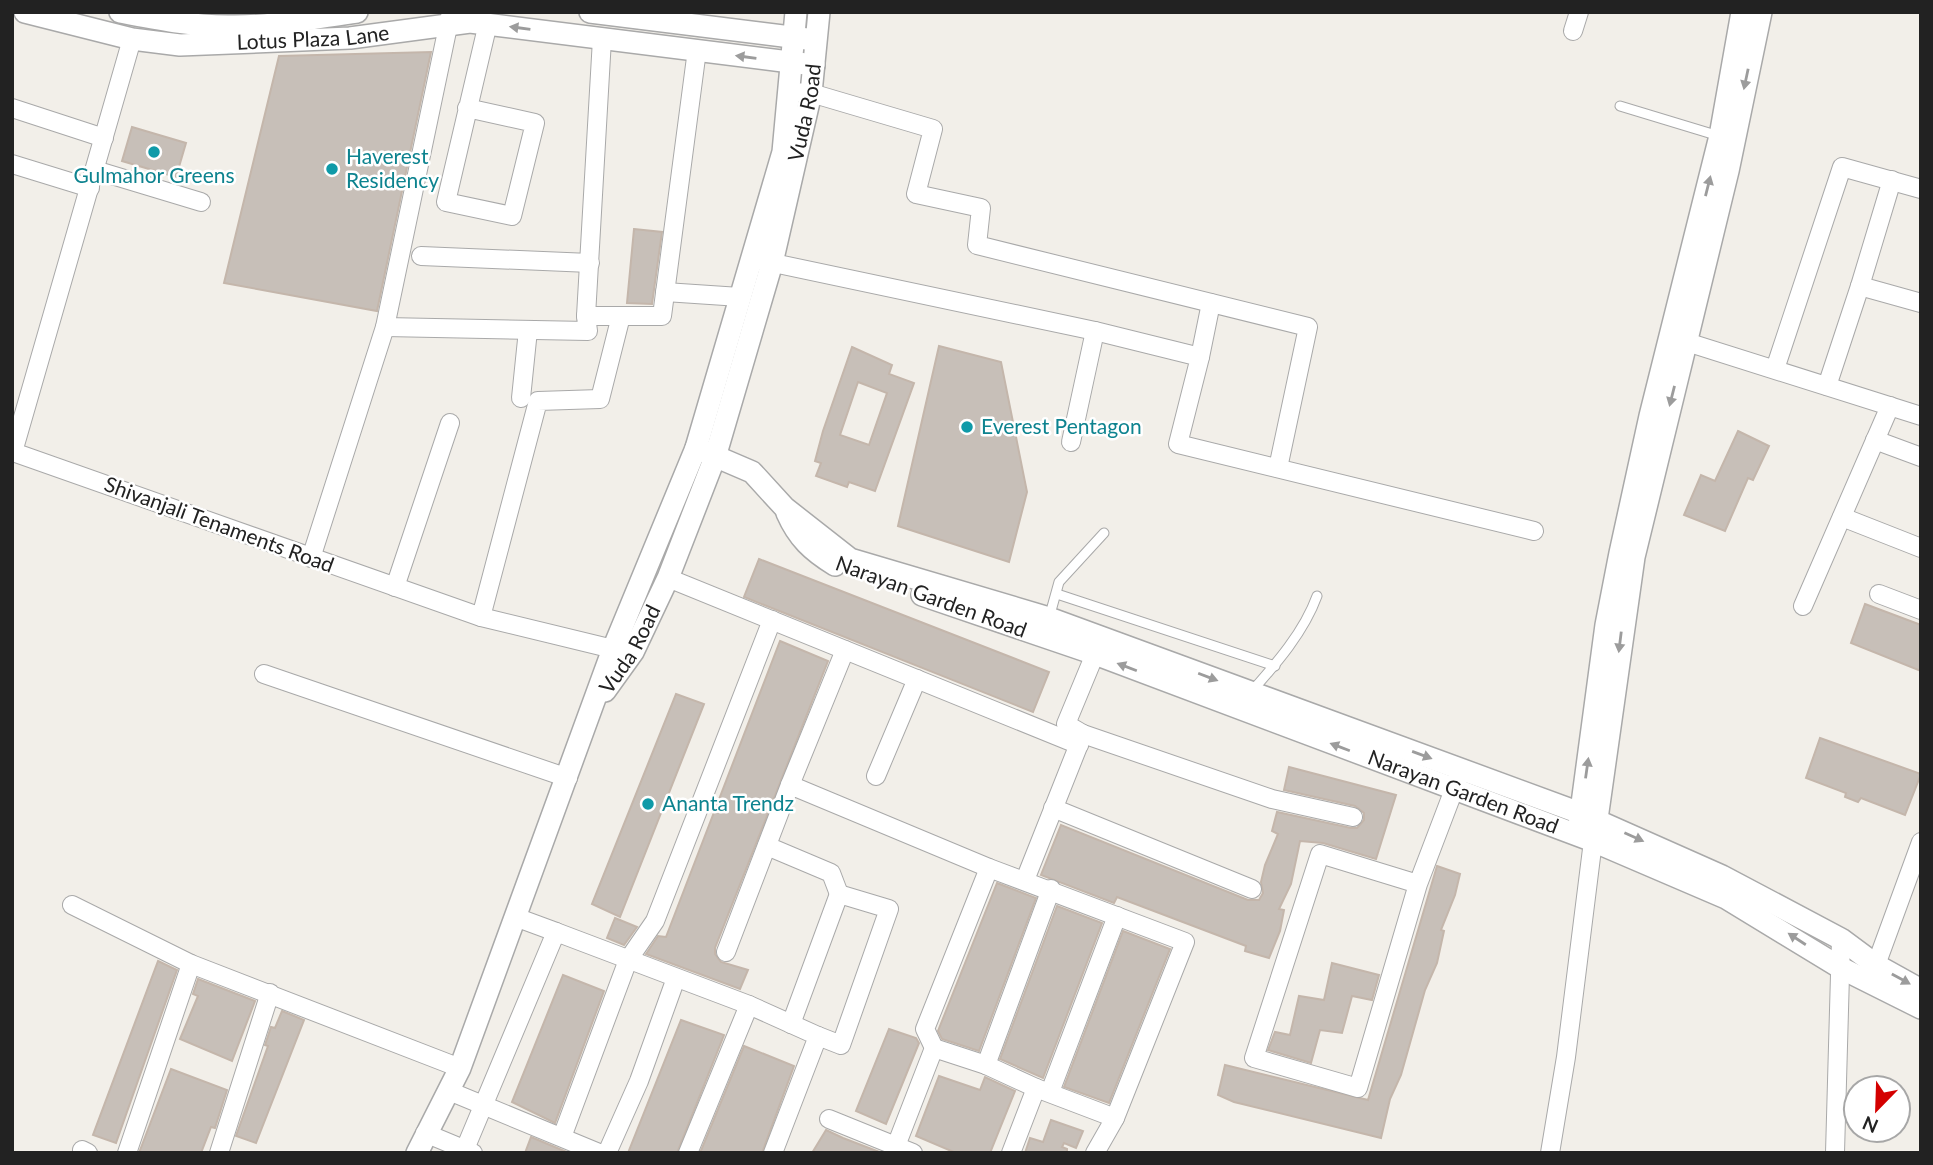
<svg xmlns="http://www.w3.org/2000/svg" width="1933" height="1165" font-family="Lato,sans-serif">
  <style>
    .building { fill: #c7bfb8; stroke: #c4b6ab; stroke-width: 2; fill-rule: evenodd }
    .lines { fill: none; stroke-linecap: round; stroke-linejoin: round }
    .service-casing { stroke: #a9a9a9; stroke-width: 11 }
    .minor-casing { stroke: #a9a9a9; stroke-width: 20 }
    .tertiary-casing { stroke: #a9a9a9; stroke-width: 24 }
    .service { stroke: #fff; stroke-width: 9 }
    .minor { stroke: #fff; stroke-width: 18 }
    .tertiary { stroke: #fff; stroke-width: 21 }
    .oneway { fill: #9c9c9c }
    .culture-dot { fill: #0f9aa8; stroke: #fff; stroke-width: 2.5 }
    .labels { text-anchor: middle; stroke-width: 5; stroke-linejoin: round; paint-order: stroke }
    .street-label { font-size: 21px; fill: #222; stroke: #fff }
    .culture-label { font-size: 21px; fill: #0d838f; stroke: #fff; text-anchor: start }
  </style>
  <rect width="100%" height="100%" fill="#f2efe9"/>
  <g class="building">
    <polygon points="431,52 377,311 224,283 279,56"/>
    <polygon points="132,127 186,143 176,177 122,161"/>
    <polygon points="634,229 662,232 652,304 627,303"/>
    <polygon points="939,346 1001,362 1027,492 1009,562 898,526"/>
    <path d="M852 347 892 365 889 374 914 383 875 491 849 482 847 487 816 476 821 463 815 461 823 431ZM858 382 887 393 869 445 840 435Z"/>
    <polygon points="1738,431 1769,446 1753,480 1748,478 1725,531 1684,515 1701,475 1715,481"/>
    <polygon points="759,559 1049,672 1033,712 744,597"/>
    <polygon points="1865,604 1921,625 1921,671 1851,643"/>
    <polygon points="780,641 828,661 715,948 715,954 721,962 748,970 740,989 646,954 658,936 666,937"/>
    <polygon points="676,694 704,704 620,917 592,904"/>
    <polygon points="1820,738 1921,774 1905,815 1861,798 1858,802 1845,797 1846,793 1806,778"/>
    <polygon points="1289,767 1396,795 1376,859 1323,843 1300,841 1291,884 1279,909 1284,910 1280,931 1269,958 1245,951 1246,946 1117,897 1114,903 1041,875 1061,825 1248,900 1259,900 1263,893 1261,882 1265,865 1278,834 1272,831 1277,812 1351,828 1357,828 1364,820 1364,813 1355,806 1284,790"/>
    <polygon points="1437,866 1460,874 1455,895 1441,930 1444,931 1437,963 1425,990 1401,1075 1390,1099 1381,1138 1234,1102 1218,1095 1225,1065 1368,1100"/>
    <polygon points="997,883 1036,898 979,1051 942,1039 938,1031"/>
    <polygon points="1057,906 1102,923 1043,1078 1000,1059"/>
    <polygon points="615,918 637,927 624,945 607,938"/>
    <polygon points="1123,931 1170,949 1109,1103 1064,1087"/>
    <polygon points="158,961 177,970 116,1143 93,1135"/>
    <polygon points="1332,963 1379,975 1372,1000 1352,996 1342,1033 1320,1030 1311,1063 1268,1050 1275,1032 1290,1035 1299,996 1324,1000"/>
    <polygon points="563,975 604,991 555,1123 512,1102"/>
    <polygon points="198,979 255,1001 232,1061 180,1039 198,996 193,994"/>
    <polygon points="282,1011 304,1020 256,1143 236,1136 268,1046 265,1045 271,1027 275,1028"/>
    <polygon points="681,1020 724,1035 677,1153 628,1153"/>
    <polygon points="889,1029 916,1038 919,1043 886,1124 856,1111"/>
    <polygon points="744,1046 794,1066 762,1153 700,1153"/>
    <polygon points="171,1069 227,1090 215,1128 211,1127 201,1153 139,1153"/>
    <polygon points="939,1076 980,1090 985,1077 1015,1091 990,1153 956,1153 916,1136"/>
    <polygon points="1051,1120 1083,1131 1076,1148 1064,1143 1062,1147 1067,1149 1067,1153 1025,1153 1030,1138 1043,1142"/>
    <polygon points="826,1130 843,1138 882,1153 812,1153"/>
    <polygon points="531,1137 569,1153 525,1153"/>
  </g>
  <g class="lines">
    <g class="service-casing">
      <g id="service">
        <polyline points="1620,106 1719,136"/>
        <polyline points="1057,594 1275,666"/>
        <polyline points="1049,618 1059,582 1104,533"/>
        <path d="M1251 692C1276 664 1304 632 1317 596"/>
      </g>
    </g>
    <g class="minor-casing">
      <g id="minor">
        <polyline points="451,12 385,327 588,331 586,316"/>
        <polyline points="1573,31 1579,12"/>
        <polyline points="132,39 13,452 481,617 538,401 600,399 621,316"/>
        <polyline points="602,39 586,316 662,316 697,50"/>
        <polyline points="790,92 811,93 933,129 916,194 981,208 977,245 1308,327 1278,468"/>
        <polyline points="12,108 104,138"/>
        <polyline points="467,108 535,123 512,216 446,202 488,23"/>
        <polyline points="12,164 90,188"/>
        <polyline points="95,170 201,202"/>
        <polyline points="1892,180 1860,286 1921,303"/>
        <polyline points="421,256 590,263"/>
        <polyline points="759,260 1095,331 1200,357 1178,444 1534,531"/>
        <polyline points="665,292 740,297"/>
        <polyline points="1674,338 1921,416"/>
        <polyline points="1200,357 1211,303"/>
        <polyline points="1775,369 1842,167 1921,189"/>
        <polyline points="1827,386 1860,286"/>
        <polyline points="521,398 528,330"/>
        <polyline points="1875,440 1921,457"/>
        <polyline points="1071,442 1095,331"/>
        <polyline points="1842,517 1921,548"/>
        <polyline points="311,558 385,327"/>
        <polyline points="668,578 1079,745"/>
        <polyline points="395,587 450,423"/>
        <polyline points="1879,594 1921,610"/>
        <polyline points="1803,606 1890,406"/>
        <polyline points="481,617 613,649"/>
        <polyline points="264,674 568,778"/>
        <polyline points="1083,734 1272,799 1353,817"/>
        <polyline points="876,776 917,679"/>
        <polyline points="790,785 845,650"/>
        <polyline points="1053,808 1252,889"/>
        <polyline points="767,846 831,873 839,894"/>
        <polyline points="989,868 925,1029 934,1048 986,1065 1036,1088"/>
        <polyline points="1025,880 1083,734 1066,724 1095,654 1102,643"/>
        <polyline points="1418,884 1320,854 1254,1058 1358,1088 1418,884 1458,779"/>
        <polyline points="72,905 191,964 460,1068"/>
        <polyline points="518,918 556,932"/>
        <polyline points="726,952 790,785 989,868 1185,942 1115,1118 1036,1088 1011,1153"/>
        <polyline points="1876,965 1921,842"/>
        <polyline points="749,1005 818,1036 773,1153"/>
        <polyline points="791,1024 839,894 889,909 841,1045 818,1036"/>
        <polyline points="986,1065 1051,889"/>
        <polyline points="449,1091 599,1153"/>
        <polyline points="1050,1092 1117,916"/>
        <polyline points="829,1119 913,1153"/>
        <polyline points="425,1133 473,1153"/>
        <polyline points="562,1137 628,960 655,921 772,620"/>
        <polyline points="896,1146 934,1048"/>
        <polyline points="465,1149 556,932 749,1005 688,1153"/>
        <polyline points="82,1150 88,1153"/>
        <polyline points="127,1153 191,964"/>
        <polyline points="219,1153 270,993"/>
        <polyline points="607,1153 639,1081 676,978"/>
        <polyline points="1095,1153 1115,1118"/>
        <polyline points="1550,1153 1566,1057 1593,841"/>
        <polyline points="1835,1153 1841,939"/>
      </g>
    </g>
    <g class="tertiary-casing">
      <g id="tertiary">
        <path id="s1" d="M25 12 132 39 180 45 350 38 470 22 814 65"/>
        <path d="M120 12C156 19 191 26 228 26 271 27 314 18 357 12"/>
        <polyline points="590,12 807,39"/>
        <polyline points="696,448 752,472 785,508 850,559 1049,618 1580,813 1722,876 1841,939 1876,965 1921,990"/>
        <path d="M787 513C798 538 812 551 835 565"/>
        <path id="s2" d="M922 595 1095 654 1593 841 1726 898 1841 968 1921 1008"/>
        <path id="s3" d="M605 691 633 652 668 578 715 457 772 263 811 93 819 12"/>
        <polyline points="1579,826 1606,625 1620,553 1650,416 1720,136 1742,12"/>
        <polyline points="1595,833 1634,557 1728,171 1761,12"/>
        <polyline points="417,1153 460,1068 613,649 696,448 783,152 796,12"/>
      </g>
    </g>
    <use href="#service" class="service"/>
    <use href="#minor" class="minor"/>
    <use href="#tertiary" class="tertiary"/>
  </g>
  <defs><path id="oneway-solid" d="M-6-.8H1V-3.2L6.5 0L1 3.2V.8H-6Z" transform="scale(1.75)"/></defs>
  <g class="oneway">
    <use href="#oneway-solid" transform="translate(520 28) rotate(-172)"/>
    <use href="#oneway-solid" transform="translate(746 57) rotate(-172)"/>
    <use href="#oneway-solid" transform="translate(1746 79) rotate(102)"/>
    <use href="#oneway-solid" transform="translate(1708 186) rotate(-76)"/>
    <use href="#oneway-solid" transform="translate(1672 396) rotate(104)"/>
    <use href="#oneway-solid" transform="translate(1620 642) rotate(97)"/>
    <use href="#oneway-solid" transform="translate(1127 667) rotate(-159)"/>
    <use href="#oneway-solid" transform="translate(1208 677) rotate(21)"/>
    <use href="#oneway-solid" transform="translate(1340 747) rotate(-159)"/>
    <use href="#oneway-solid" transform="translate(1422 755) rotate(20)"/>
    <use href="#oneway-solid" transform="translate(1587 768) rotate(-82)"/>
    <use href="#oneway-solid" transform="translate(1634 837) rotate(24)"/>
    <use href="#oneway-solid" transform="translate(1797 939) rotate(-147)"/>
    <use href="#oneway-solid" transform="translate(1901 979) rotate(29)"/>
  </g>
  <g class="culture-dot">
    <circle cx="154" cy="152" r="7"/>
    <circle cx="332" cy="169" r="7"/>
    <circle cx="967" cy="427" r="7"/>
    <circle cx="648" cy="804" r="7"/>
  </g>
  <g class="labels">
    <g class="street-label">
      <text dy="7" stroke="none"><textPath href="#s1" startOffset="292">Lotus Plaza Lane</textPath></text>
      <text dy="7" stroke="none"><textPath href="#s3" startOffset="616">Vuda Road</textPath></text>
      <text transform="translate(219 525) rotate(20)" y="7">Shivanjali Tenaments Road</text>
      <text transform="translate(931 597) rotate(20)" y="7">Narayan Garden Road</text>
      <text dy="7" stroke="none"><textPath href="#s3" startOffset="49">Vuda Road</textPath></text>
      <text dy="7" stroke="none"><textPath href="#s2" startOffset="576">Narayan Garden Road</textPath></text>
    </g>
    <g class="culture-label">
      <text x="346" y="164">Haverest<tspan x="346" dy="24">Residency</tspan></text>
      <text x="154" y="183" text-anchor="middle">Gulmahor Greens</text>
      <text x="981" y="434">Everest Pentagon</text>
      <text x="662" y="811">Ananta Trendz</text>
    </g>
  </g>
  <rect width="1933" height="1165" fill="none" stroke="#222222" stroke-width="28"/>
  <g transform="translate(1877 1109) rotate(203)"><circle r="33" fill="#ffffff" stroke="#a7a7a7" stroke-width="2"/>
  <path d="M0-5L12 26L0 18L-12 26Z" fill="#d40000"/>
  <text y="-10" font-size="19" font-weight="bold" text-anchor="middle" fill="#222222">N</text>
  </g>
</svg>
